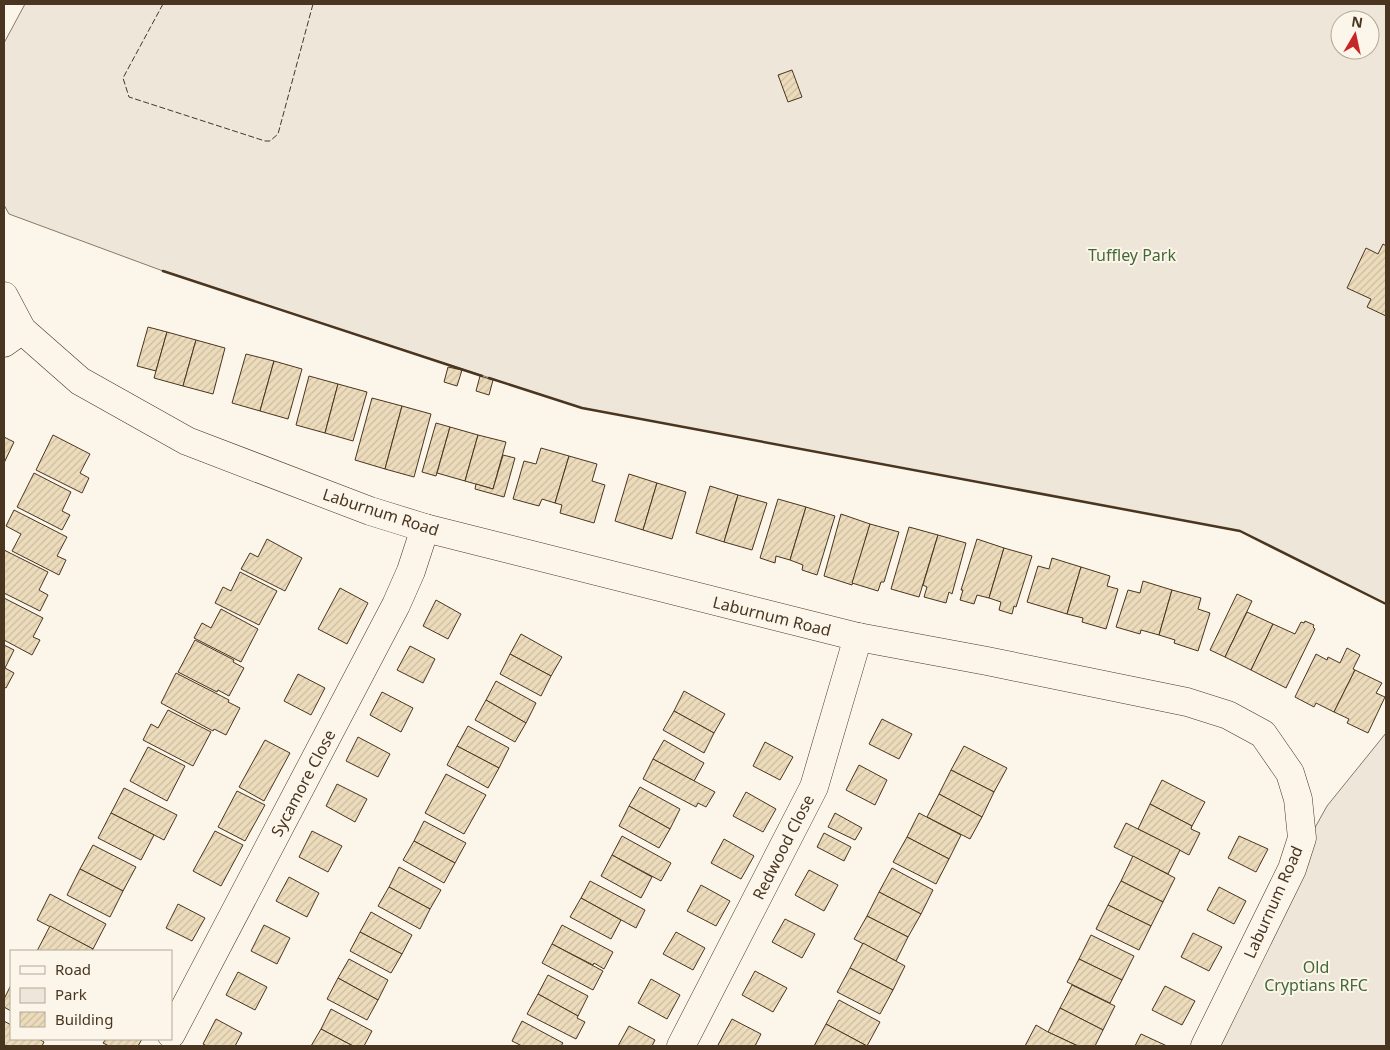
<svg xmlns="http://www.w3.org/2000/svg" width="1390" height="1050" font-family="'Noto Sans',sans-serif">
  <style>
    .green { fill: #ede6d9; stroke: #887966; fill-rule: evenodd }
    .building { fill: url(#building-hatch); stroke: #4a3520 }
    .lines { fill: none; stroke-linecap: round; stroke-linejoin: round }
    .minor-casing { stroke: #4a3520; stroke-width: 29 }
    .minor { stroke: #fbf6e9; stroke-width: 28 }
    .fence { stroke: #4a3520; stroke-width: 1; stroke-dasharray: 6 2.5; stroke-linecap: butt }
    .wall { stroke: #4a3520; stroke-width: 2.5 }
    .labels { text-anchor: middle; stroke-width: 4; stroke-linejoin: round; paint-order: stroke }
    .park-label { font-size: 16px; fill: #436837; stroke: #fbf6e9 }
    .street-label { font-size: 16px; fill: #4a3520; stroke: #fbf6e9 }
  </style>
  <defs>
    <pattern id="building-hatch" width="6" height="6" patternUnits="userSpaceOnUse" patternTransform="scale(1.25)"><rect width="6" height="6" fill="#ecdcbc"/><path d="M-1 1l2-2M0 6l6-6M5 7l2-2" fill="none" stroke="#ccbda1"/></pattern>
  </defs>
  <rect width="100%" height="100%" fill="#fbf6e9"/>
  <g class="green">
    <path d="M25 4H1386V604L1240 531 582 408 163 271 9 214 4 205V43ZM1340 20H1370V50H1340Z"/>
    <polygon points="1386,733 1386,1046 1205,1046 1292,869 1327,806"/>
  </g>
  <g class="building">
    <polygon points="792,70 802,97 788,102 778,75"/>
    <polygon points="1383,244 1386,246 1386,316 1367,307 1371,299 1347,288 1366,248 1378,254"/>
    <polygon points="148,327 167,332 156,371 137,366"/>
    <polygon points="167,332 196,340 183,386 154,378"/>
    <polygon points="196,340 225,348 213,394 183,386"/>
    <polygon points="246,354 274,361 260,411 232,403"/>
    <polygon points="274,361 302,369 288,419 260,411"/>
    <polygon points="448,367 462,370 457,386 444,382"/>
    <polygon points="309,376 338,384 325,433 296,425"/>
    <polygon points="480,376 493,380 489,395 476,391"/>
    <polygon points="338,384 367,392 353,441 325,433"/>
    <polygon points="372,398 402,406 385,469 355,460"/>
    <polygon points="402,406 431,414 414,477 385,469"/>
    <polygon points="436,423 450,427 436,476 422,472"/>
    <polygon points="450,427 478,435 465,481 437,473"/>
    <polygon points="53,435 90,454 80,473 89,478 82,493 36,470"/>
    <polygon points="478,435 506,442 493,489 465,481"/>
    <polygon points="4,437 14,442 4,463"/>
    <polygon points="541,448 569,456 555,503 542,499 539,506 513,499 524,461 536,464"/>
    <polygon points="503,455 515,458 504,497 475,489 476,484 493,489"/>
    <polygon points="569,456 597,464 592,481 605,485 594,523 560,513 562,505 555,503"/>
    <polygon points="34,473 71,492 62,511 70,515 62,530 17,507"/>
    <polygon points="629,474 657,483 643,530 615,521"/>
    <polygon points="657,483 686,492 672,539 643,530"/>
    <polygon points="710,486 738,495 724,542 696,533"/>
    <polygon points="738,495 767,503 752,550 724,542"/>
    <polygon points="778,499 806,507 790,560 776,556 775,563 760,558"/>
    <polygon points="806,507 835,516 817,575 802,570 803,565 790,560"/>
    <polygon points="14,510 67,537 57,556 66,560 59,575 12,551 21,534 6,526"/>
    <polygon points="841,514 870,524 852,585 824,576"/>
    <polygon points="870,524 899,532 884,582 881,582 878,591 852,583"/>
    <polygon points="909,527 938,535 919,597 891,589"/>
    <polygon points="938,535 966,543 952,594 949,592 946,603 924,597 927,587 923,585"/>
    <polygon points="267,539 302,558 285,591 241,569 250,553 258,557"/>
    <polygon points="977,539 1004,548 989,598 977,595 974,604 960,600 963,590 961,590"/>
    <polygon points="1004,548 1032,556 1016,607 1014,606 1012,614 999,610 1001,602 989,598"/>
    <polygon points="4,550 48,572 39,590 48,595 40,611 4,593"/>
    <polygon points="1052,558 1081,567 1067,614 1027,602 1038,566 1049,569"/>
    <polygon points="1081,567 1110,576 1107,586 1118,589 1106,629 1082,622 1083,618 1067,614"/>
    <polygon points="240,572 277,591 259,625 215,603 223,587 231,591"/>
    <polygon points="1143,581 1172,590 1159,635 1141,630 1140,634 1116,627 1128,590 1140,593"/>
    <polygon points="340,588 368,603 347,644 318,629"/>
    <polygon points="1172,590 1201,598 1198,609 1210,613 1198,651 1174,643 1175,640 1159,635"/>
    <polygon points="1237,594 1252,601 1225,657 1210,650"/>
    <polygon points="4,598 43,618 33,637 40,640 32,655 4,640"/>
    <polygon points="436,600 461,614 448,639 423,626"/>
    <polygon points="221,609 258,629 241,662 194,638 202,623 211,628"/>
    <polygon points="1247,612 1273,624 1251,670 1225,657"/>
    <polygon points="1305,621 1314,625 1313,627 1315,629 1286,688 1251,670 1273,624 1295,634 1301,622 1304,623"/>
    <polygon points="521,634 562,657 551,676 510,654"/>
    <polygon points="195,640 234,660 233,662 244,668 229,696 218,690 217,692 178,672"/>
    <polygon points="4,645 14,650 5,668 14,673 6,688 4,687"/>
    <polygon points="410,646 435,659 423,683 397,670"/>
    <polygon points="1347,648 1360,655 1353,669 1355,670 1334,712 1316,703 1314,707 1295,697 1316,654 1327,660 1328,657 1340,663"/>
    <polygon points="510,654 551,676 541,696 500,674"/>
    <polygon points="1355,670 1382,683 1376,693 1385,697 1368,733 1347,723 1349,719 1334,712"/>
    <polygon points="176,673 229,700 228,702 240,708 226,735 214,729 213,731 161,703"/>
    <polygon points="298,674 325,688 311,715 284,701"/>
    <polygon points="496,681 536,703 526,723 486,700"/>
    <polygon points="684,691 725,714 714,733 674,711"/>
    <polygon points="382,692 413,708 401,732 370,715"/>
    <polygon points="486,700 526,723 515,742 475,720"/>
    <polygon points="168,710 211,732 193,766 143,740 151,724 158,728"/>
    <polygon points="674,711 714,733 704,753 663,730"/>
    <polygon points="882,719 912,734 899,759 869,744"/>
    <polygon points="468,726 509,748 499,768 457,746"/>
    <polygon points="358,737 390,754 378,777 346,761"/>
    <polygon points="265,740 290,753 264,801 239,787"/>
    <polygon points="664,740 704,763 694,781 653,759"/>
    <polygon points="765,742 793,757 780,780 753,766"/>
    <polygon points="457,746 499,768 488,788 447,765"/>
    <polygon points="964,746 1007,768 994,792 951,770"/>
    <polygon points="148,747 185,766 167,801 130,781"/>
    <polygon points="653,759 715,792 706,807 698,803 696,807 643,779"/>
    <polygon points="859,765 887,780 875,805 846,790"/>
    <polygon points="951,770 994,792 982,817 939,794"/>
    <polygon points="446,774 486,795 464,834 425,813"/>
    <polygon points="1162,780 1205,802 1192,826 1150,804"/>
    <polygon points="337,784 367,799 355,822 326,806"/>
    <polygon points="640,787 680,809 670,829 629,806"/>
    <polygon points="124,788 177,815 164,840 111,813"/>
    <polygon points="237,791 265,805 245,841 218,827"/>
    <polygon points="746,792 776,809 763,832 733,816"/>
    <polygon points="939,794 982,817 970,839 927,817"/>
    <polygon points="1150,804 1192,826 1191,829 1200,833 1189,855 1138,829"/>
    <polygon points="629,806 670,829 659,848 619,826"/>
    <polygon points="111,813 154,835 141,860 98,838"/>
    <polygon points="835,813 862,828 855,840 828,827"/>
    <polygon points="919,813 961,835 949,859 907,837"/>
    <polygon points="424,821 466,843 455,863 414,841"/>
    <polygon points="1126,823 1180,850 1168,874 1114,847"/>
    <polygon points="215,831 243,845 221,886 193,871"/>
    <polygon points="312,831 342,846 328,872 299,857"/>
    <polygon points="824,833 851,847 844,861 817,847"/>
    <polygon points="622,836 671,863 661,881 612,855"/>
    <polygon points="1239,836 1268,849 1256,872 1228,858"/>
    <polygon points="907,837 949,859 936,884 893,862"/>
    <polygon points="724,839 754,856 741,879 711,863"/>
    <polygon points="414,841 455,863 444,883 403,860"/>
    <polygon points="93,845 136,867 123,891 80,869"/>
    <polygon points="612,855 652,877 641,898 601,876"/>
    <polygon points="1133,856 1175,878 1163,902 1121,881"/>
    <polygon points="399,867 441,890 430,909 389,887"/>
    <polygon points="892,868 933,890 921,914 879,892"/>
    <polygon points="80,869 123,891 110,917 67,895"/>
    <polygon points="809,870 838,885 824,911 795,895"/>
    <polygon points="289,877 319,893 307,917 276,901"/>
    <polygon points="590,881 645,910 636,928 581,898"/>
    <polygon points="1121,881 1163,902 1151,926 1108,905"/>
    <polygon points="701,885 730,901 716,926 687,911"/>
    <polygon points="389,887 430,909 420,929 378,906"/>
    <polygon points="1219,887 1246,901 1234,924 1207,910"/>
    <polygon points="879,892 921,914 908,937 867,916"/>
    <polygon points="50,894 106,924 93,949 37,920"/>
    <polygon points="581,898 621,920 611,939 570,917"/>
    <polygon points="178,904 205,918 192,941 166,928"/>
    <polygon points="1108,905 1151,926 1139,950 1096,929"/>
    <polygon points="371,912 412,935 402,954 360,932"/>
    <polygon points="867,916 908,937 896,961 854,939"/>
    <polygon points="785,919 815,934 802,958 772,942"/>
    <polygon points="264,925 290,938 277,964 251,951"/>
    <polygon points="562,925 613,952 604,969 594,963 593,965 552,944"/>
    <polygon points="50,926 93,949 92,951 37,951"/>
    <polygon points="360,932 402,954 391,973 350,951"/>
    <polygon points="676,932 705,948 693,970 663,954"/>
    <polygon points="1193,933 1222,947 1209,971 1181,957"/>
    <polygon points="1091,935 1134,956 1122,980 1079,959"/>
    <polygon points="863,943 905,966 893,990 850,968"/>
    <polygon points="552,944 603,971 593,990 542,963"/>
    <polygon points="349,959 388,980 378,1000 338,978"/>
    <polygon points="1079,959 1122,980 1110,1003 1067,982"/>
    <polygon points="850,968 893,990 880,1014 837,992"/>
    <polygon points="755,971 787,988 773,1012 742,995"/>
    <polygon points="238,972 267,987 255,1010 226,995"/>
    <polygon points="548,975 588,996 578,1016 538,994"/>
    <polygon points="338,978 378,1000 367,1020 327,999"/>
    <polygon points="651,979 680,995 667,1019 638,1003"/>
    <polygon points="11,985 11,1011 4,1007 4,999"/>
    <polygon points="1072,985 1115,1006 1103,1030 1060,1008"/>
    <polygon points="1165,986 1195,1001 1182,1025 1152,1010"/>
    <polygon points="538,994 578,1016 577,1018 585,1022 576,1039 527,1014"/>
    <polygon points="839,1000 880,1022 867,1046 826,1024"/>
    <polygon points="1060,1008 1103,1030 1095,1046 1078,1046 1048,1032"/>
    <polygon points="331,1009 372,1031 364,1046 353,1046 321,1029"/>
    <polygon points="216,1019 242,1033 235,1046 207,1046 203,1044"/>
    <polygon points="732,1019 761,1034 755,1046 721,1046 718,1045"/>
    <polygon points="4,1021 11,1025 11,1039 39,1039 44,1042 42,1046 4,1046"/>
    <polygon points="522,1021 563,1043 561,1046 522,1046 512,1041"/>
    <polygon points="826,1024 867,1046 814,1046"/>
    <polygon points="1036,1025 1048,1032 1078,1046 1025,1046"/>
    <polygon points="629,1026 655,1040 652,1046 618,1046"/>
    <polygon points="321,1029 353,1046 311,1046"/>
    <polygon points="1141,1034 1167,1046 1135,1046"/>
    <polygon points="106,1039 142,1039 138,1046 109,1046 103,1043"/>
  </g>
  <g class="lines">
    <g class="minor-casing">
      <g id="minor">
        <polyline points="4,296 22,330 80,381 187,441 370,511 425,528 858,637 987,661 1187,702 1228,715 1263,734 1290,773 1298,799 1302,838 1292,869 1205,1046"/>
        <polyline points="4,343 22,330"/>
        <polyline points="171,1034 396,605 411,571 425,528"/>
        <polyline points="681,1046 814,787 858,637"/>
      </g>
    </g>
    <use href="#minor" class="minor"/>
    <polyline class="fence" points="163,4 123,78 129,97 265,141 270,141 278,134 313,4"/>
    <g class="wall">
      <polyline points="163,271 482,376"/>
      <polyline points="489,378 582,408 1240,531 1386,604"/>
    </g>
  </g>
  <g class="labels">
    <g class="park-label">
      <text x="1132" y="261">Tuffley Park</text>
      <text x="1316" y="973">Old<tspan x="1316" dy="18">Cryptians RFC</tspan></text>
    </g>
    <g class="street-label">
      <text transform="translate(381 512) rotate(18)" y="6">Laburnum Road</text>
      <text transform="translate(772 616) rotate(14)" y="6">Laburnum Road</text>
      <text transform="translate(303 783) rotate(-62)" y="6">Sycamore Close</text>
      <text transform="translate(783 847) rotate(-63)" y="6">Redwood Close</text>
      <text transform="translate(1273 902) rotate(-66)" y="6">Laburnum Road</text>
    </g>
  </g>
  <rect width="1390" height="1050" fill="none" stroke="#4a3520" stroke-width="10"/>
  <rect x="10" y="950" width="162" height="90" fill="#fbf6e9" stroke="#b4a999"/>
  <rect x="20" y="966" width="25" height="8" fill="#fbf6e9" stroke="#b4a999"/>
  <text x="55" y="975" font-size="15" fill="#4a3520">Road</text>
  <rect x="20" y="988" width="25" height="15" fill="#ede6d9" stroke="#b4a999"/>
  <text x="55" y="1000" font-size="15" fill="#4a3520">Park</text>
  <rect x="20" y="1012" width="25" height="15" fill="url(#building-hatch)" stroke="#b4a999"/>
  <text x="55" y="1025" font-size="15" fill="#4a3520">Building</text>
  <g transform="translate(1355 35) rotate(9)"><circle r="24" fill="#fbf6e9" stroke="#b4a999"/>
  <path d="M0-4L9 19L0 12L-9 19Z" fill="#c62828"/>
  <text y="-8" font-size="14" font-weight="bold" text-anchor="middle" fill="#4a3520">N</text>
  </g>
</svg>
